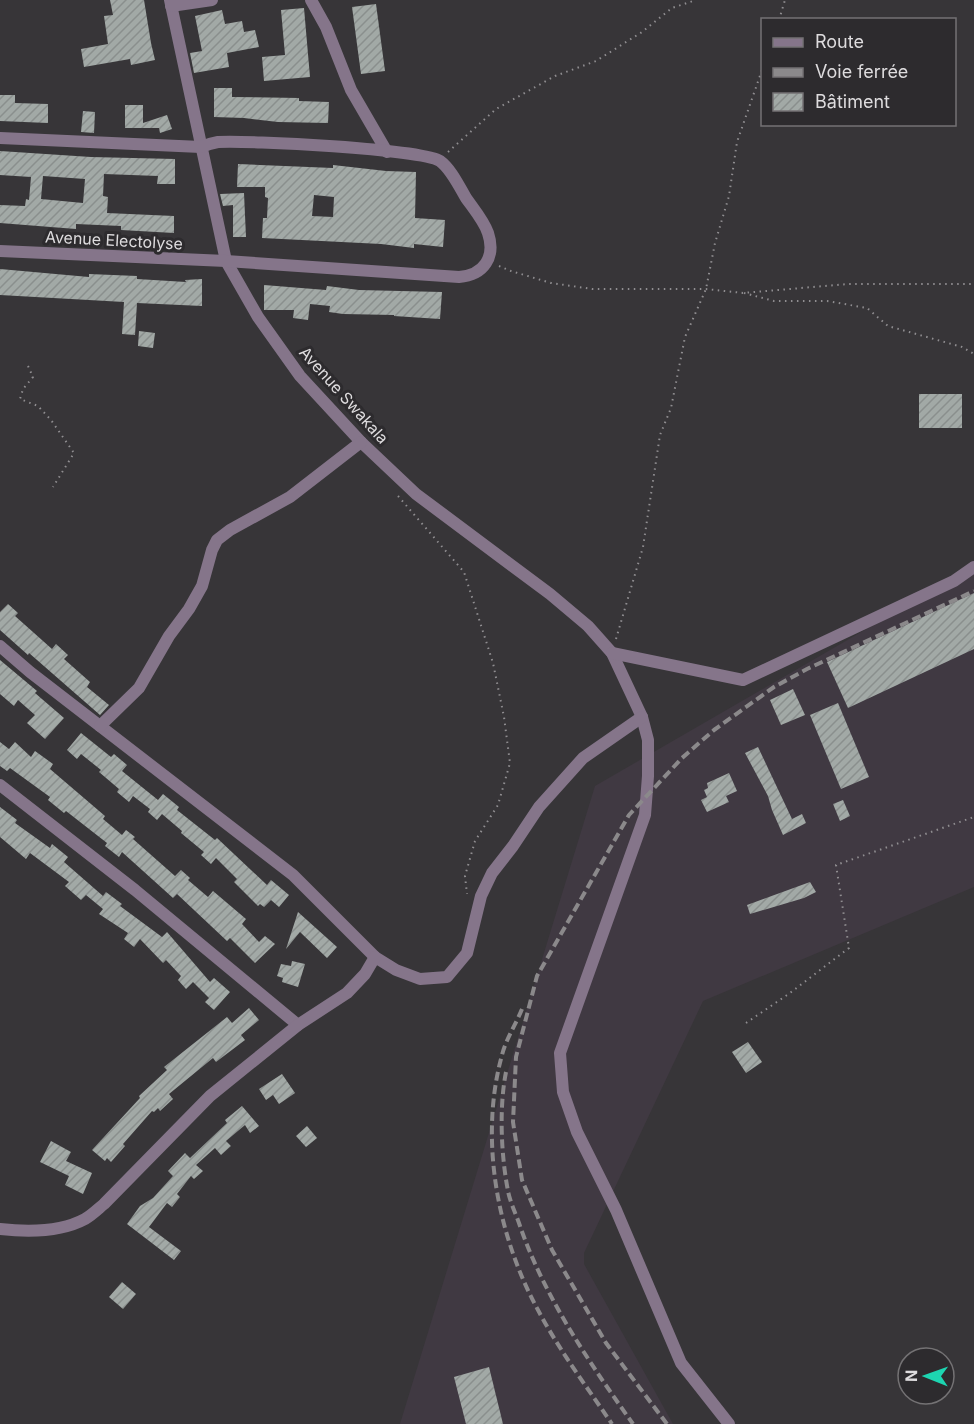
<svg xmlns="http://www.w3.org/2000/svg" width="974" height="1424" font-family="Inter,sans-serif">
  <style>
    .built { fill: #403942 }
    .building { fill: url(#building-hatch); fill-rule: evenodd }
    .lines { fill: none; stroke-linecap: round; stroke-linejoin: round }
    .path { stroke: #908e91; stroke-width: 2; stroke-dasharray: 1.5 4.5; stroke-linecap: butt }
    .minor { stroke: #85758a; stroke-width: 12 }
    .rail { stroke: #8b898b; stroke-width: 4; stroke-dasharray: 9 4.5; stroke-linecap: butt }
    .labels { text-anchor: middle; stroke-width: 6; stroke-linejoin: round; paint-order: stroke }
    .street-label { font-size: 16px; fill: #dedcde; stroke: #2d2b2e }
  </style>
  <defs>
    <pattern id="building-hatch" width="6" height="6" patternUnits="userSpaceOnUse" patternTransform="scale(1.5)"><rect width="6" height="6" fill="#a2a9a6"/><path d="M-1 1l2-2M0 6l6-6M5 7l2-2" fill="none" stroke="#8a8f8d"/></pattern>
  </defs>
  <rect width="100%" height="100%" fill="#373538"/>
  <polygon class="built" points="974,563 974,887 703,1001 584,1253 584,1264 673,1424 400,1424 595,786 901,609"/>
  <g class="building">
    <polygon points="110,0 144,0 151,43 155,60 131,65 130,59 84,67 81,49 108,44 104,16 113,15"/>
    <polygon points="376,4 385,71 361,74 352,7"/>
    <polygon points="304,8 310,77 264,81 262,57 285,55 281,10"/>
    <polygon points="222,10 225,24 242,21 244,32 255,30 259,47 227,53 229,67 194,73 190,53 202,51 195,16"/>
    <polygon points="214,88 232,88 232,97 299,98 299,101 329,102 328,123 278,122 244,118 214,117"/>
    <polygon points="0,95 15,95 15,103 48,104 48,123 0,121"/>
    <polygon points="125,105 143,105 143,123 167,115 172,129 160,133 159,128 125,128"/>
    <polygon points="83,111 95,112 94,133 81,132"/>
    <path d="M0 151 91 157 175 159V184H157L158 176 104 174 103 196 108 197 107 213 174 216V233L121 230V226L76 224V229L0 223V205L25 206 26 199 29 200 31 177 0 175ZM43 176 85 179 83 203 41 199Z"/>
    <path d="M238 164 333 168V165L386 171 416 172 415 218 445 220 443 247 414 244V248L381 244 262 238 263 218H267L268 198 265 197V187H237ZM314 195 334 197 333 217 312 216Z"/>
    <polygon points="244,193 246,237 233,237 233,205 223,206 220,194"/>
    <polygon points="0,269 89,277 89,274 137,276 137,279 186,282 185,280 202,279 202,306 137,303 135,335 122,334 124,302 0,295"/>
    <polygon points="264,285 326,290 327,286 359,290 442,292 440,319 394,316 394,315 343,314 329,312 330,306 310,304 308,320 293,318 294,310 264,310"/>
    <polygon points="139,331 155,333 153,348 138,346"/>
    <rect x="919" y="394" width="43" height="34"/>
    <polygon points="974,593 974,649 848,708 827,662"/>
    <polygon points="8,604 18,613 15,616 52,649 56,644 68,655 64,659 90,682 87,687 109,705 100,715 29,653 28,655 0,630 0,612"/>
    <polygon points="0,660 37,691 35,693 64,718 45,739 27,723 35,715 18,700 14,706 0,694"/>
    <polygon points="793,689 805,715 781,725 770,700"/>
    <polygon points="838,703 869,777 841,789 810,715"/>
    <polygon points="81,733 111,757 114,754 127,765 122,771 158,800 163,794 179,807 177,810 215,840 217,838 267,885 271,880 289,895 279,907 271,900 264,907 260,904 258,906 234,882 237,879 216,858 211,864 201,855 204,852 181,833 182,831 162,814 157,820 148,812 150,809 133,796 129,802 117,792 119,789 99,772 101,770 81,754 77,759 67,750"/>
    <polygon points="0,742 9,749 15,742 31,757 35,751 53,764 50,769 105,816 103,819 122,835 126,830 135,837 133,839 175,876 181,870 190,878 188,880 208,897 213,891 246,919 242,924 259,942 265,936 275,944 255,963 230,938 227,941 177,894 173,898 122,852 119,857 105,846 107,843 66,811 64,813 48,800 50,797 10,768 7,771 0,766"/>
    <polygon points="758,747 792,819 802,814 806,823 783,835 772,810 768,796 745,753"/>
    <polygon points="729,773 737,791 726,796 729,802 707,812 701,800 707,797 704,790 708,788 707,783"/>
    <polygon points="843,800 850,816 840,821 833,804"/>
    <polygon points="0,807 17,820 15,823 50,848 52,844 68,857 64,862 103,896 106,892 122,904 120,906 162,937 167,932 210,982 214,978 230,992 214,1010 205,1002 209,998 193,982 186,989 178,980 181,976 166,960 163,963 140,939 134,947 124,939 128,933 99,914 103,909 86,895 81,900 65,886 69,882 30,853 26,859 0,837"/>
    <polygon points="810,882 816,892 804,898 750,914 747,905"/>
    <polygon points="298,912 337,947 327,958 300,932 286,949"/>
    <polygon points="292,961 305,964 298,987 282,982 283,978 277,976 281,964 291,966"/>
    <polygon points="249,1008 259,1020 241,1035 245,1040 216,1062 213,1058 169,1094 173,1099 160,1111 158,1108 154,1112 152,1111 123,1144 125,1146 111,1162 107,1158 105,1161 92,1150 140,1098 139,1096 167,1070 164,1067 227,1017 232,1023"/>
    <polygon points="748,1042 762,1062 746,1073 732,1052"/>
    <polygon points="282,1074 295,1093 279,1104 273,1095 266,1100 259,1089"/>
    <polygon points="242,1106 259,1126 250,1133 245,1125 226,1141 231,1146 221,1155 215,1148 196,1165 203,1171 194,1179 191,1176 177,1194 180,1197 172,1207 167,1203 149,1227 181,1251 174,1260 127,1224 140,1206 153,1198 173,1176 168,1171 185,1153 190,1158 227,1123 225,1120"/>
    <polygon points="307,1126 317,1138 306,1147 296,1136"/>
    <polygon points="51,1141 71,1152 66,1161 92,1173 83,1194 65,1185 69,1176 40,1162"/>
    <polygon points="122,1282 136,1294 123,1309 109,1297"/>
    <polygon points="489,1367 503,1424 466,1424 454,1377"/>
  </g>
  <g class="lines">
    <g class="path">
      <polyline points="779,20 785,0"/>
      <polyline points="448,152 496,109 555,76 596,61 642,32 672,8 696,0"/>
      <polyline points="499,266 511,271 551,283 592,289 706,289 743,293 848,284 974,284"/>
      <polyline points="744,293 774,301 827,301 867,308 888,326 962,347 974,354"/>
      <polyline points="28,366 33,377 23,389 20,399 38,406 51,420 74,453 53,487"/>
      <polyline points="398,496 464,572 493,663 504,717 510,763 498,805 475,841 465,876 467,894"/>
      <polyline points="616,639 643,547 660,435 671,408 685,337 706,289 715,243 729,196 737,142 762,70"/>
      <polyline points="746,1023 790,993 849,948 836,865 974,817"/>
    </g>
    <g class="minor">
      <polyline points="170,0 226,261 258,317 300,376 361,442 416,494 550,594 588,626 612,653 642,717 648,740 648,776 645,815 560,1053 563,1092 577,1132 616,1210 681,1363 729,1424"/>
      <polyline points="311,0 326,27 351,90 387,152"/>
      <polyline points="171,6 212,0"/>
      <path d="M0 138 201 147C206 145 212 143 218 142 246 140 423 149 440 161 451 169 459 186 466 198 473 208 484 221 488 233 496 257 484 275 459 277L226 261 0 251"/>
      <polyline points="0,646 30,672 293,875 375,957 396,970 420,979 447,977 467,953 481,896 492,873 513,846 539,807 583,758 642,717"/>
      <polyline points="612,653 743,680 954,581 974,567"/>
      <polyline points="100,726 139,688 169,636 189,609 202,586 212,550 217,540 230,530 290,497 361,442"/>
      <polyline points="0,785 135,890 298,1025"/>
      <path d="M0 1229C27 1232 61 1232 85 1219 92 1215 98 1209 104 1204L210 1096 298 1025 347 993 365 974 375 957"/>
    </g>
    <g class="rail">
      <path d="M522 1009C516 1024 506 1039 502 1055 479 1138 497 1235 538 1310 559 1350 587 1387 612 1424"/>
      <path d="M506 1072C499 1107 501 1155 508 1191 510 1202 516 1214 520 1226 545 1298 589 1362 633 1424"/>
      <polyline points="667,1424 606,1343 552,1250 522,1180 513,1122 516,1057 537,976 629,815 682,758 714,730 774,687 807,669 974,591"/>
    </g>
  </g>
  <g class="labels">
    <g class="street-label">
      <text transform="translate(114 240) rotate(3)" y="6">Avenue Electolyse</text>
      <text transform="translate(344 395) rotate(48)" y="6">Avenue Swakala</text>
    </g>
  </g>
  <rect x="761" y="18" width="195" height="108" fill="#2d2b2e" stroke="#747274" stroke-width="1.5"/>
  <rect x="773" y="38" width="30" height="9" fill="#85758a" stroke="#747274" stroke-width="1.5"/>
  <text x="815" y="48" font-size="18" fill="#dedcde">Route</text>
  <rect x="773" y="68" width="30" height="9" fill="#8b898b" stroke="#747274" stroke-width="1.5"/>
  <text x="815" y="78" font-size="18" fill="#dedcde">Voie ferrée</text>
  <rect x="773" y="93" width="30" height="18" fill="url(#building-hatch)" stroke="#747274" stroke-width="1.5"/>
  <text x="815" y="108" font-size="18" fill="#dedcde">Bâtiment</text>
  <g transform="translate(926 1376) rotate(271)"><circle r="28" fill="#2d2b2e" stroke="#747274" stroke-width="1.5"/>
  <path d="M0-4.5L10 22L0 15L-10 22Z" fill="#1dd5b1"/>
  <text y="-9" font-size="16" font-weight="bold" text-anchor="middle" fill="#dedcde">N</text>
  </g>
</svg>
